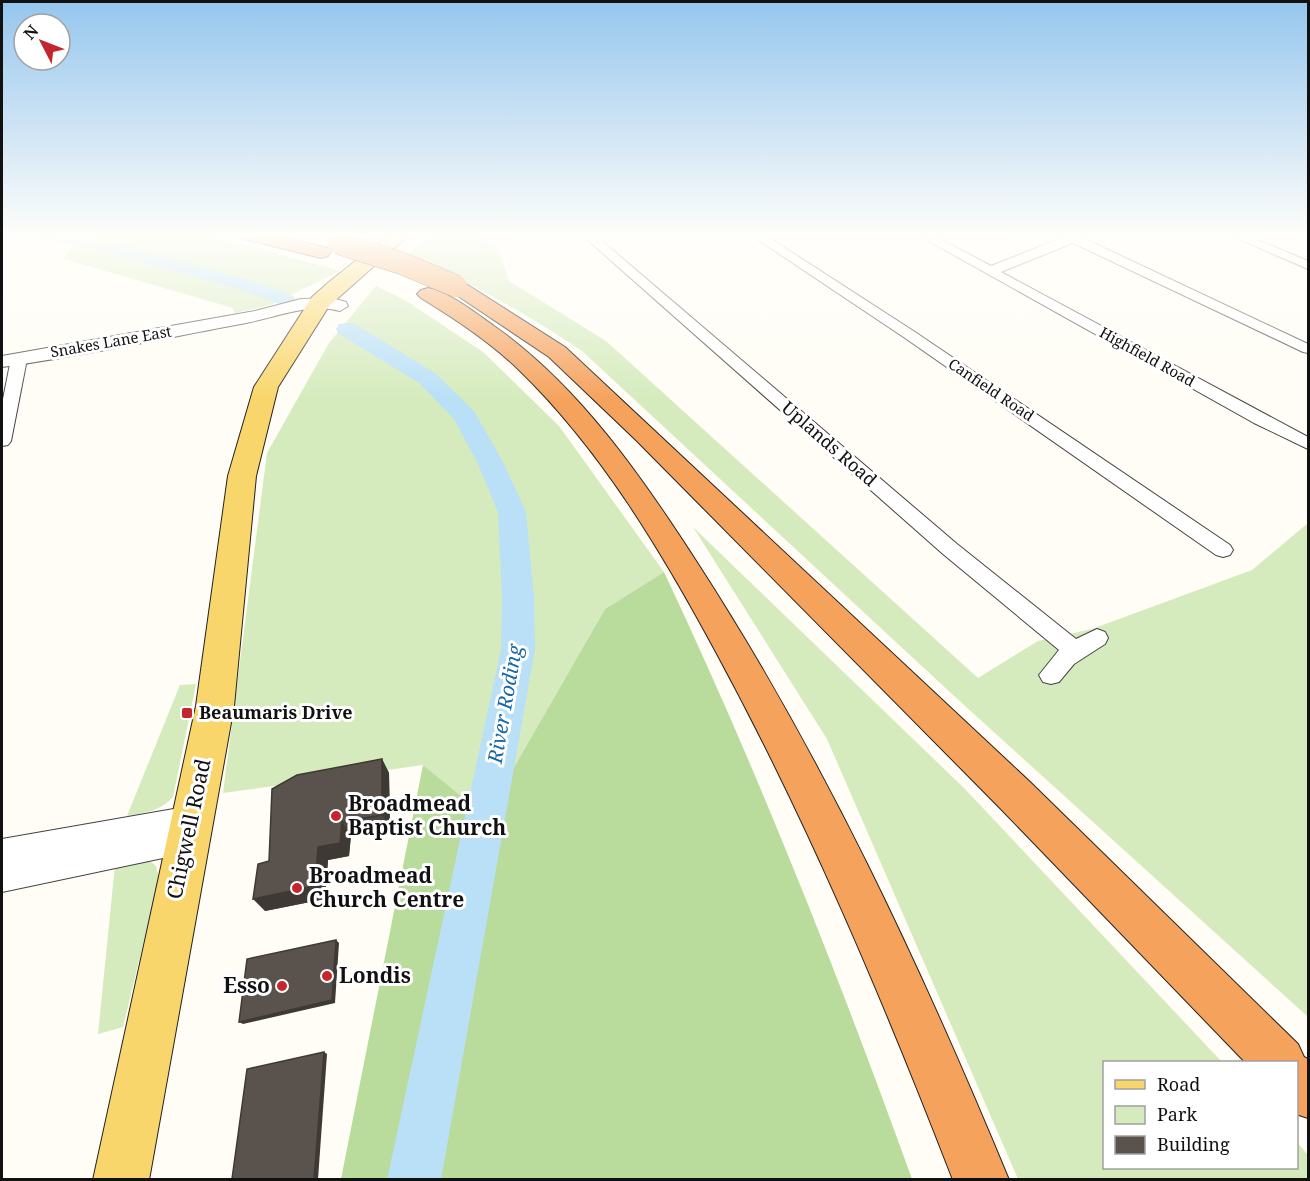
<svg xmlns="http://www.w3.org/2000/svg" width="1310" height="1181" font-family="'Noto Serif',serif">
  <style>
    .green { fill: #d5ebbd }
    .forest { fill: #b9dc9c }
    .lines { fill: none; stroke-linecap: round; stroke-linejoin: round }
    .river { fill: #b9e0f7; fill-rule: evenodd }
    .minor-casing { stroke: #444; stroke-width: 2 }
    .tertiary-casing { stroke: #444; stroke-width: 2 }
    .primary-casing { stroke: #222; stroke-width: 2 }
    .motorway-casing { stroke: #222; stroke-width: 2 }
    .minor { fill: #fff; fill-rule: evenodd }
    .tertiary { fill: #fff; fill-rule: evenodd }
    .primary { fill: #f9d66b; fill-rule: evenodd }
    .motorway { fill: #f5a25d; fill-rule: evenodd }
    .motorway-bridge-casing { stroke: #222; stroke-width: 23; stroke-linecap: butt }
    .motorway-bridge { stroke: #f5a25d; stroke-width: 22 }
    .wall { fill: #4d4742 }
    .shaded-wall { fill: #3f3936 }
    .building { fill: #5a524d; stroke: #3f3936; stroke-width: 1.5 }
    .poi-dot { fill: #c4262e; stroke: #fff; stroke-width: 2 }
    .labels { text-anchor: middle; stroke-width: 6; stroke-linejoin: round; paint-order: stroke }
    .far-street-label { font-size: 15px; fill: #111; stroke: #fff }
    .street-label { font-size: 18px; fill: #111; stroke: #fff }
    .poi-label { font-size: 18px; font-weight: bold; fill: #111; stroke: #fff; text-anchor: start }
    .water-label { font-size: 20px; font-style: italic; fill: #1768a6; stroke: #fff }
    .near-poi-label { font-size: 21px; font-weight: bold; fill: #111; stroke: #fff; text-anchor: start }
    .near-street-label { font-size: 21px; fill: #111; stroke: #fff }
  </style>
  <rect width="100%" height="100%" fill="#fffdf5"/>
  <g class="green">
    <polygon points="13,235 209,235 340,271 270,305 235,313 233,308 64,259 74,244"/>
    <path d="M431 235H473L498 248 509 281 606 341 978 678 1038 641 1092 629 1252 570 1308 523V1017L953 695 582 351C526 313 469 282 407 255Z"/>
    <polygon points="376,286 405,300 483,352 559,426 664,572 605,609 486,816 423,765 223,793 267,453 329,343"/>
    <polygon points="693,527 965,789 1222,1062 1104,1062 1104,1168 1296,1168 1297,1142 1308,1155 1308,1179 1018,1179 827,739"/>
    <path d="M196 684 173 797C160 811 145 813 127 816L180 685Z"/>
    <polygon points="150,861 156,866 159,878 123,1027 98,1034 115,865"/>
  </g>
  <path class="forest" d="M664 572C757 769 838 974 912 1179H341L423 765 486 816 605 609Z"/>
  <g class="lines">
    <g class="river">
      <polygon points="53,235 83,235 246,279 293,296 296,300 293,304 279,304 232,287 56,239"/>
      <polygon points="347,323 355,324 435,373 474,411 503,462 526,512 534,597 535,649 441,1180 387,1180 501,649 502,597 498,512 477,462 454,419 419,383 339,334 336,329 339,324"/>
    </g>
    <g class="minor-casing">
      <g id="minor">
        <polygon points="582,235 595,235 957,544 1076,639 1097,629 1105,632 1108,638 1105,644 1074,664 1059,682 1051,684 1043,682 1039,675 1059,650 943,554"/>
        <polygon points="751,235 765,235 915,332 1230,545 1233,550 1230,555 1223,557 1216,555 905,338"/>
        <polygon points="918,235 933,235 991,266 1069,235 1087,235 1083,238 1308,344 1308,353 1303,352 1073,243 1001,272 1308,437 1308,449 1254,423"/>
        <polygon points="1229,235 1246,235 1308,261 1308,269"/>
        <polygon points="19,354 27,359 11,441 8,445 2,446 2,404 11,359"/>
        <polygon points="191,806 200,809 204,818 200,827 190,831 196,833 200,842 196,851 2,892 2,839"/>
      </g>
    </g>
    <g class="tertiary-casing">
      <path id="tertiary" d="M332 298 346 302 348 306 340 311C307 303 278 317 246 323 165 338 83 356 2 367V356L255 311 301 299Z"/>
    </g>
    <g class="primary-casing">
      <polygon id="primary" points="388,235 409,235 329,306 278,387 256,476 234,706 149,1180 93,1180 196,706 228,476 254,387 312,297 329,282"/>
    </g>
    <g class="motorway-casing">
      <g id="motorway">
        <polygon points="242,235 275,235 328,248 331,252 328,256 321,258 244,239"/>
        <polygon points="456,280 463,282 565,347 1030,782 1298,1044 1304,1057 1308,1059 1308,1118 1296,1114 1296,1062 1245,1062 1000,808 636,440 549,357 449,290 446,286 449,282"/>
        <path d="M428 288C451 293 474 312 494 326 579 386 642 477 698 564 823 757 921 967 1009 1180H953C883 999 808 822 716 652 662 552 601 449 518 369 489 341 455 319 421 298L417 294 421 290Z"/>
      </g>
    </g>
    <use href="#minor" class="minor"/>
    <use href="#tertiary" class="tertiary"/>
    <use href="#primary" class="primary"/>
    <use href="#motorway" class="motorway"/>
    <g class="motorway-bridge-casing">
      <polyline id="motorway-bridge" points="338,243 401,263 456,286"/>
    </g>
    <use href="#motorway-bridge" class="motorway-bridge"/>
  </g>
  <polygon class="wall" points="382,759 389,773 390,829 351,835 349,856 328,860 325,899 265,911 269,861"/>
  <g class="shaded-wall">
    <polygon points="382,759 389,773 390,829 382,815"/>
    <polygon points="342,822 351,835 349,856 328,860 325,899 265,911 253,899 318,847"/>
    <polygon points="336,940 339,943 335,1003 243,1024 239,1022"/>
    <polygon points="324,1052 327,1054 318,1179 314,1179"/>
  </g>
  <g class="building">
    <polygon points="382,759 382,815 342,822 340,843 318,847 315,886 253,899 258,864 269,861 272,789 297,775"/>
    <polygon points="336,940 332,1000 239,1022 247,959"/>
    <polygon points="324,1052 314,1179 232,1179 247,1069"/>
  </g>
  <linearGradient id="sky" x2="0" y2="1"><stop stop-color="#95c6ee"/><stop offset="0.59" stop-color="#fffefa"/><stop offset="1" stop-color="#fffefa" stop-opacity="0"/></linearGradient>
  <rect width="1310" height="400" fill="url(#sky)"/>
  <g class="poi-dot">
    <rect x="181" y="707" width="12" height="12" rx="3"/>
    <circle cx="336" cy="816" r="6"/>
    <circle cx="297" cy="888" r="6"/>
    <circle cx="327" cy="976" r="6"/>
    <circle cx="282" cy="986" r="6"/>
  </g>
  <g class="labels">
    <g class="far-street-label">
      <text transform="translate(111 342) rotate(-10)" y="5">Snakes Lane East</text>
      <text transform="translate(1147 357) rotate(29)" y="5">Highfield Road</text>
      <text transform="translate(991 390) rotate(34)" y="5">Canfield Road</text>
    </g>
    <g class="street-label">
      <text transform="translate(829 444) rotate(41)" y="6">Uplands Road</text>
    </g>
    <g class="poi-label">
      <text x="199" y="719">Beaumaris Drive</text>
    </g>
    <g class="water-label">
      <text transform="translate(505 704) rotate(-80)" y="7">River Roding</text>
    </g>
    <g class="near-poi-label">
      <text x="348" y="811">Broadmead<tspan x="348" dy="24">Baptist Church</tspan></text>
      <text x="309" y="883">Broadmead<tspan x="309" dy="24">Church Centre</tspan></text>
      <text x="339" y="983">Londis</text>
      <text x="270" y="993" text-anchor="end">Esso</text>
    </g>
    <g class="near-street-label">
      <text transform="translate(189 829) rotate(-78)" y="7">Chigwell Road</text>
    </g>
  </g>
  <rect width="1310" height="1181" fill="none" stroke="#111111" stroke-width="6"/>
  <rect x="1103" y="1061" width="195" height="108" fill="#ffffff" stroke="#a0a0a0" stroke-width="1.5"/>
  <rect x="1115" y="1080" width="30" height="9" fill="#f9d66b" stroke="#a0a0a0" stroke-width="1.5"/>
  <text x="1157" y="1091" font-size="18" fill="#111111">Road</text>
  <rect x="1115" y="1106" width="30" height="18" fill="#d5ebbd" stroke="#a0a0a0" stroke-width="1.5"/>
  <text x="1157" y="1121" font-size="18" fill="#111111">Park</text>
  <rect x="1115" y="1136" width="30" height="18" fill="#5a524d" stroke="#a0a0a0" stroke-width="1.5"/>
  <text x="1157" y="1151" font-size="18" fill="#111111">Building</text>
  <g transform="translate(42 42) rotate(312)"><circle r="28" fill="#ffffff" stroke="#a0a0a0" stroke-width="1.5"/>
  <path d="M0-4.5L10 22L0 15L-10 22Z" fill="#c4262e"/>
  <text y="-9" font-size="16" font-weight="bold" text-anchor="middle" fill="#111111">N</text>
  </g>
</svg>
